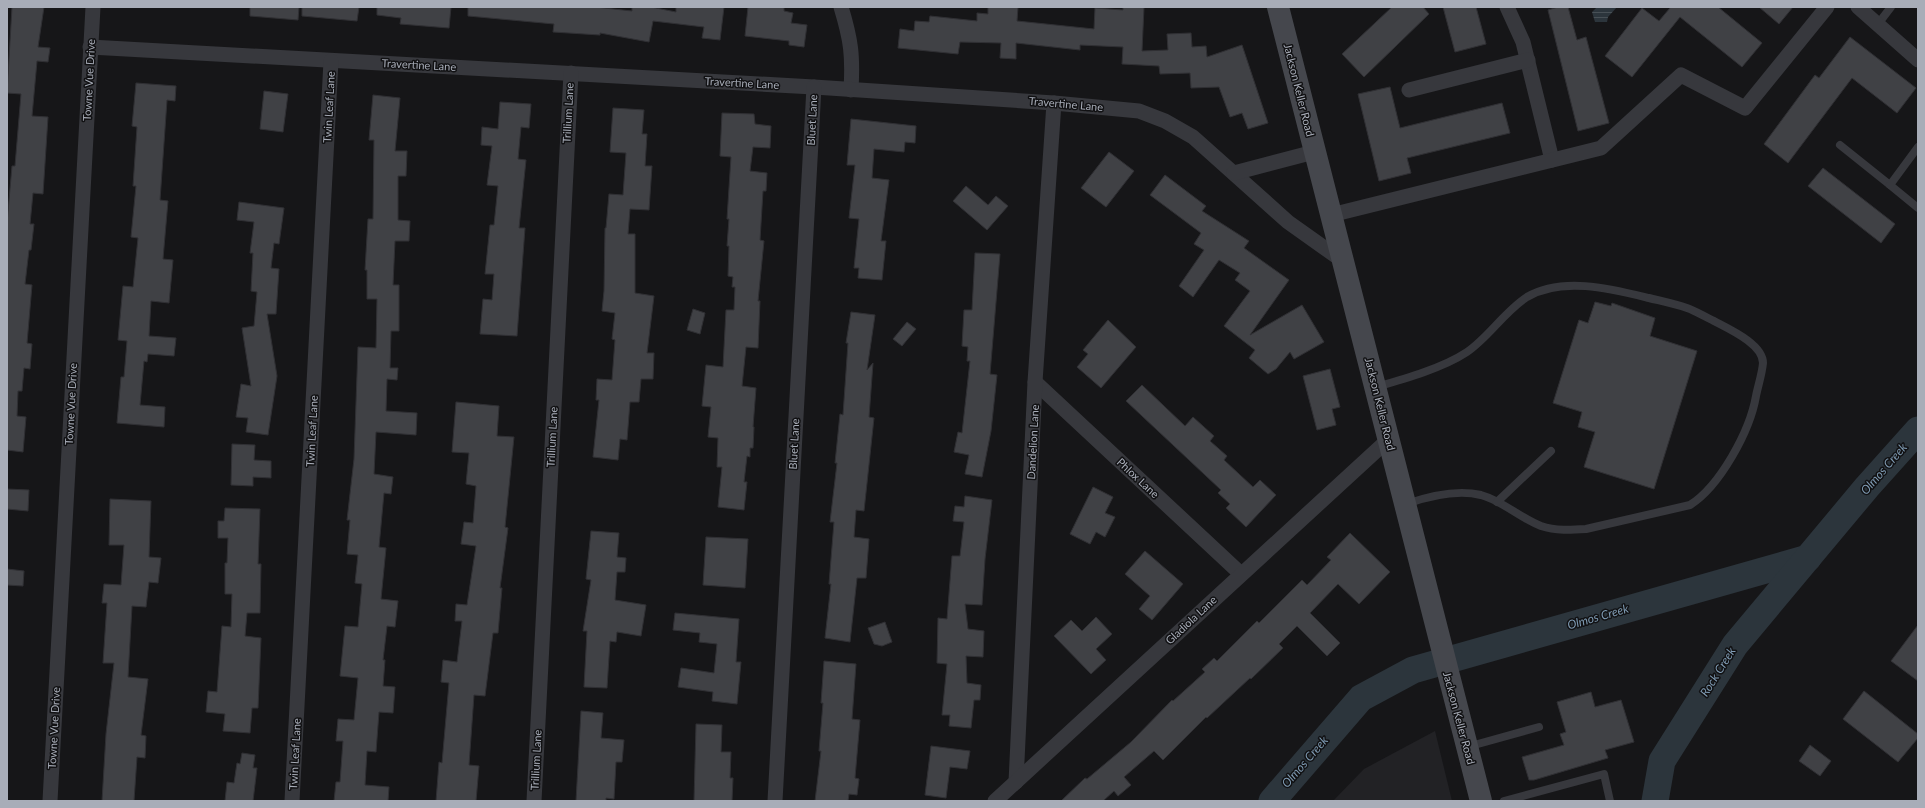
<svg xmlns="http://www.w3.org/2000/svg" width="1925" height="808" font-family="Lato,sans-serif">
  <style>
    .built { fill: #222225 }
    .water { fill: url(#water-rules) }
    .lines { fill: none; stroke-linecap: round; stroke-linejoin: round }
    .river { stroke: #2c353c; stroke-width: 27 }
    .building { fill: #404145; stroke: #303034 }
    .service { stroke: #37383d; stroke-width: 8 }
    .minor { stroke: #37383d; stroke-width: 15 }
    .secondary { stroke: #45474d; stroke-width: 22 }
    .labels { text-anchor: middle; stroke-width: 3; stroke-linejoin: round; paint-order: stroke }
    .street-label { font-size: 11px; fill: #a8adb8; stroke: #111113 }
    .water-label { font-size: 12px; font-style: italic; fill: #7f9bb3; stroke: #111113 }
  </style>
  <defs>
    <pattern id="water-rules" width="6" height="5" patternUnits="userSpaceOnUse"><rect width="6" height="5" fill="#2c353c"/><path d="M0 2.5h6" fill="none" stroke="#485056"/></pattern>
  </defs>
  <rect width="100%" height="100%" fill="#161618"/>
  <polygon class="built" points="1435,731 1452,801 1333,801 1364,769"/>
  <polygon class="water" points="1597,7 1617,7 1608,17 1607,22 1595,22 1592,12"/>
  <g class="lines">
    <g class="river">
      <polyline points="1272,801 1361,698 1413,670 1808,558"/>
      <polyline points="1655,801 1662,761 1735,645 1867,487 1918,430"/>
    </g>
  </g>
  <g class="building">
    <polygon points="12,7 44,7 38,47 50,48 48,62 37,61 32,116 48,117 43,194 33,193 30,224 34,224 31,250 29,250 25,284 32,285 27,343 32,344 30,369 24,368 22,391 18,391 17,416 26,417 23,452 7,450 7,223 12,166 15,166 21,94 7,93"/>
    <polygon points="250,7 299,7 298,20 250,16"/>
    <polygon points="302,7 359,7 357,21 302,16"/>
    <polygon points="377,7 451,7 449,28 400,24 401,18 377,15"/>
    <polygon points="468,7 595,7 632,11 632,7 651,7 676,12 676,7 724,7 720,40 702,38 704,27 653,21 649,42 600,33 600,35 553,32 554,24 468,16"/>
    <polygon points="748,7 784,7 784,11 793,13 791,23 807,25 804,47 789,45 789,41 745,36"/>
    <polygon points="988,7 1018,7 1017,21 1094,29 1095,8 1123,10 1123,7 1144,7 1142,51 1168,50 1167,34 1191,33 1192,47 1206,46 1207,57 1242,45 1268,123 1248,129 1242,113 1230,117 1219,87 1191,88 1190,73 1160,74 1159,66 1122,64 1123,47 1080,45 1080,50 1016,43 1016,59 1000,58 1001,43 960,42 958,54 898,48 900,29 914,31 915,21 929,22 930,16 977,21 977,13 988,14"/>
    <polygon points="1392,7 1423,7 1429,14 1364,77 1342,54"/>
    <polygon points="1443,7 1476,7 1486,44 1455,52"/>
    <polygon points="1558,7 1568,7 1577,40 1586,37 1609,123 1578,131 1548,10"/>
    <polygon points="1668,7 1718,7 1762,43 1742,67 1680,17 1632,77 1605,56 1642,8 1659,21 1670,8"/>
    <polygon points="1759,7 1793,7 1779,24"/>
    <polygon points="1850,37 1916,88 1897,113 1852,78 1788,163 1764,144 1815,75 1819,78"/>
    <polygon points="136,83 176,86 175,101 167,100 160,200 168,201 163,259 173,260 169,303 151,301 149,336 176,338 174,356 148,354 147,362 144,361 140,405 165,407 164,427 117,423 121,377 124,377 127,341 118,340 123,286 133,287 138,238 131,237 136,186 133,186 137,127 132,126"/>
    <polygon points="1390,87 1400,128 1502,103 1510,133 1407,158 1411,173 1379,181 1358,94"/>
    <polygon points="264,91 288,94 283,132 260,129"/>
    <polygon points="373,95 400,98 395,151 407,151 406,176 398,176 398,220 410,221 409,241 395,241 393,285 399,285 399,331 391,331 390,368 398,368 397,380 387,379 386,411 417,413 416,435 376,432 374,474 393,477 391,494 384,493 379,547 386,548 381,599 398,601 395,627 387,626 383,660 385,660 383,686 395,687 393,713 379,712 376,752 367,751 365,785 389,787 388,801 334,801 336,782 340,782 343,741 336,741 338,719 354,720 358,678 340,676 345,626 358,627 362,584 355,583 358,555 347,554 350,520 347,520 354,459 358,347 376,348 377,299 367,299 367,270 365,270 368,219 373,219 374,140 369,140"/>
    <polygon points="500,102 531,104 529,128 521,127 518,159 526,160 519,228 525,228 517,336 480,334 483,299 492,300 494,274 485,274 490,225 494,225 498,186 487,185 492,146 481,145 482,127 498,129"/>
    <polygon points="613,108 644,110 642,134 647,134 645,166 652,166 649,210 630,209 628,234 635,234 635,293 654,296 647,353 654,353 653,379 641,379 639,402 630,402 627,440 620,439 618,460 593,457 599,400 596,400 597,379 612,380 615,340 612,339 615,313 602,311 604,291 605,228 606,228 609,194 623,195 626,153 610,152"/>
    <polygon points="722,113 754,114 755,124 771,126 770,148 753,147 750,171 767,173 766,191 763,191 760,240 764,241 758,301 760,301 758,348 746,347 742,386 756,388 753,427 754,427 753,448 750,448 750,457 747,456 744,482 747,482 744,510 718,507 722,467 717,467 718,438 708,437 711,407 702,406 706,365 723,367 726,310 734,310 735,287 732,287 733,277 728,276 729,246 727,246 729,219 727,219 731,157 720,156"/>
    <polygon points="851,119 916,126 915,143 905,142 904,152 874,149 872,178 889,180 881,241 886,241 882,280 858,278 859,268 854,268 859,219 849,218 855,165 847,165"/>
    <polygon points="1109,152 1134,171 1106,207 1081,188"/>
    <polygon points="1823,168 1895,224 1881,243 1808,186"/>
    <polygon points="1165,175 1206,206 1202,211 1249,241 1244,248 1289,280 1250,335 1302,305 1324,342 1294,359 1290,352 1276,369 1268,374 1249,358 1255,350 1224,326 1250,291 1235,280 1240,273 1219,260 1193,297 1179,286 1204,250 1194,244 1201,233 1150,195"/>
    <polygon points="966,186 988,205 996,196 1008,206 987,230 953,201"/>
    <polygon points="239,202 284,208 279,244 274,243 271,268 279,269 276,314 267,314 277,376 268,435 246,432 248,418 236,417 241,384 251,386 242,328 254,326 257,292 251,291 253,253 250,253 254,222 237,220"/>
    <polygon points="975,253 1000,254 990,374 997,375 991,431 982,477 965,474 969,455 954,452 958,432 962,433 970,361 967,361 968,347 962,346 964,310 972,310"/>
    <polygon points="1595,302 1611,306 1612,303 1655,318 1650,336 1697,351 1654,489 1584,467 1595,432 1578,427 1582,412 1553,403 1579,320 1588,323"/>
    <polygon points="693,309 705,313 700,334 687,330"/>
    <polygon points="851,312 875,315 867,370 873,363 869,417 874,418 864,511 856,510 854,537 869,539 866,578 857,578 850,642 825,638 831,584 829,584 834,522 830,522 837,463 835,463 840,414 843,415 848,343 846,343"/>
    <polygon points="1108,320 1136,347 1101,388 1077,367 1088,354 1083,350"/>
    <polygon points="907,322 916,329 902,346 893,339"/>
    <polygon points="1330,369 1340,407 1332,409 1336,425 1317,430 1303,376"/>
    <polygon points="1142,385 1185,426 1193,417 1214,436 1210,441 1227,456 1224,460 1253,487 1260,480 1276,495 1246,527 1226,508 1230,504 1218,493 1221,490 1126,401"/>
    <polygon points="456,402 499,406 497,436 514,437 505,527 508,528 500,588 502,588 498,633 493,633 485,696 474,695 469,765 479,766 476,801 436,801 439,762 442,763 449,683 441,682 443,660 457,662 462,621 455,621 456,604 467,605 476,546 461,544 464,522 473,523 476,486 466,484 469,453 452,452"/>
    <polygon points="232,444 255,445 254,460 271,461 271,478 253,477 253,486 231,485"/>
    <polygon points="1093,487 1113,497 1105,513 1115,517 1105,537 1096,532 1090,544 1070,534"/>
    <polygon points="7,489 29,490 28,511 7,509"/>
    <polygon points="965,496 992,500 985,559 982,605 965,604 968,629 984,631 983,657 966,656 967,683 981,685 980,700 974,700 971,728 949,726 950,715 942,715 947,664 937,663 938,618 947,619 952,556 960,556 964,522 953,521 955,506 964,507"/>
    <polygon points="110,499 151,501 149,557 161,558 158,583 149,582 146,607 132,606 128,677 148,679 141,735 146,736 145,758 137,757 134,801 102,801 106,734 114,663 103,663 107,603 102,603 104,584 121,585 124,545 109,545"/>
    <polygon points="225,508 260,509 258,564 261,564 260,613 247,613 245,636 261,638 258,708 252,708 250,733 223,731 225,714 206,712 208,691 217,692 222,626 231,627 232,594 225,594 225,563 227,563 228,538 218,538 218,521 224,521"/>
    <polygon points="591,531 619,533 617,557 626,558 625,572 617,572 615,600 646,605 641,636 617,632 616,642 610,641 607,688 584,687 587,631 583,631 591,580 586,579"/>
    <polygon points="1350,533 1390,572 1359,604 1338,584 1310,613 1340,643 1327,656 1297,626 1279,644 1283,648 1251,679 1250,678 1207,718 1206,717 1163,760 1154,751 1124,777 1131,785 1118,796 1114,791 1103,801 1061,801 1085,778 1087,779 1131,742 1172,700 1173,701 1205,672 1202,669 1214,658 1217,661 1257,621 1259,623 1302,580 1307,585 1331,560 1327,557"/>
    <polygon points="706,537 748,539 745,588 703,585"/>
    <polygon points="1145,551 1183,584 1152,620 1139,609 1150,596 1125,574"/>
    <polygon points="7,569 24,571 23,586 7,585"/>
    <polygon points="675,613 739,619 736,662 741,662 737,704 712,701 713,692 678,687 681,668 714,673 717,644 699,642 700,633 673,630"/>
    <polygon points="1096,617 1112,634 1096,649 1106,660 1091,674 1054,636 1071,620 1082,631"/>
    <polygon points="885,622 892,642 882,646 874,644 868,628"/>
    <polygon points="1918,625 1918,681 1891,661"/>
    <polygon points="824,661 856,664 852,719 860,720 855,778 859,779 857,795 849,794 848,801 815,801 821,751 819,751 823,703 821,703"/>
    <polygon points="1864,691 1918,734 1918,738 1898,762 1843,719"/>
    <polygon points="1591,692 1595,707 1621,700 1634,742 1605,750 1608,758 1534,780 1529,780 1522,757 1564,745 1560,734 1566,732 1557,702"/>
    <polygon points="581,711 603,713 601,738 624,740 622,762 616,762 614,799 606,798 606,801 576,801"/>
    <polygon points="696,724 722,725 721,752 731,752 730,778 733,778 732,801 694,801"/>
    <polygon points="1810,745 1831,761 1820,776 1799,761"/>
    <polygon points="931,746 970,751 967,769 950,767 946,798 925,795"/>
    <polygon points="242,753 255,755 253,768 257,768 253,801 225,801 227,782 234,783 237,763 240,764"/>
  </g>
  <g class="lines">
    <g class="service">
      <polyline points="1878,24 1891,7"/>
      <polyline points="1840,145 1890,185"/>
      <polyline points="1918,147 1890,185 1918,208"/>
      <path d="M1376 387C1404 379 1443 368 1467 352 1489 337 1504 312 1527 297 1562 276 1612 289 1649 298 1661 301 1675 304 1687 308 1696 311 1705 317 1714 321 1729 329 1763 344 1763 363 1762 374 1758 386 1756 396 1750 431 1720 486 1690 505L1586 529C1571 530 1556 531 1541 526 1520 518 1503 501 1481 495 1456 489 1429 496 1406 504"/>
      <polyline points="1497,502 1551,451"/>
      <polyline points="1467,747 1539,727"/>
      <polyline points="1504,801 1604,774 1610,801"/>
    </g>
    <g class="minor">
      <path d="M841 7C851 40 853 55 851 90"/>
      <polyline points="1507,7 1523,42 1552,160"/>
      <polyline points="1858,7 1918,60"/>
      <polyline points="90,47 814,87 1054,103 1139,111 1165,121 1193,137 1288,222 1343,261"/>
      <polyline points="1409,90 1528,60"/>
      <polyline points="1234,173 1314,152"/>
      <polyline points="1331,215 1601,148 1681,75 1745,108 1827,7"/>
      <polyline points="1035,382 1241,574"/>
      <polyline points="1016,782 1035,382 1054,103"/>
      <polyline points="50,801 93,7"/>
      <polyline points="292,801 331,61"/>
      <polyline points="534,801 571,73"/>
      <polyline points="775,801 814,87"/>
      <polyline points="995,801 1389,439"/>
    </g>
    <polyline class="secondary" points="1278,7 1481,801"/>
  </g>
  <g class="labels">
    <g class="street-label">
      <text transform="translate(419 65) rotate(3)" y="4">Travertine Lane</text>
      <text transform="translate(89 80) rotate(-87)" y="4">Towne Vue Drive</text>
      <text transform="translate(742 83) rotate(3)" y="4">Travertine Lane</text>
      <text transform="translate(1299 90) rotate(76)" y="4">Jackson Keller Road</text>
      <text transform="translate(1066 104) rotate(5)" y="4">Travertine Lane</text>
      <text transform="translate(329 107) rotate(-87)" y="4">Twin Leaf Lane</text>
      <text transform="translate(568 113) rotate(-87)" y="4">Trillium Lane</text>
      <text transform="translate(812 120) rotate(-87)" y="4">Bluet Lane</text>
      <text transform="translate(71 404) rotate(-87)" y="4">Towne Vue Drive</text>
      <text transform="translate(1380 404) rotate(76)" y="4">Jackson Keller Road</text>
      <text transform="translate(312 431) rotate(-87)" y="4">Twin Leaf Lane</text>
      <text transform="translate(552 437) rotate(-87)" y="4">Trillium Lane</text>
      <text transform="translate(1033 442) rotate(-87)" y="4">Dandelion Lane</text>
      <text transform="translate(794 444) rotate(-87)" y="4">Bluet Lane</text>
      <text transform="translate(1138 478) rotate(43)" y="4">Phlox Lane</text>
      <text transform="translate(1191 620) rotate(-43)" y="4">Gladiola Lane</text>
      <text transform="translate(1459 718) rotate(75)" y="4">Jackson Keller Road</text>
      <text transform="translate(54 728) rotate(-87)" y="4">Towne Vue Drive</text>
      <text transform="translate(295 754) rotate(-87)" y="4">Twin Leaf Lane</text>
      <text transform="translate(536 760) rotate(-87)" y="4">Trillium Lane</text>
    </g>
    <g class="water-label">
      <text transform="translate(1884 469) rotate(-49)" y="4">Olmos Creek</text>
      <text transform="translate(1598 617) rotate(-16)" y="4">Olmos Creek</text>
      <text transform="translate(1718 672) rotate(-58)" y="4">Rock Creek</text>
      <text transform="translate(1305 762) rotate(-49)" y="4">Olmos Creek</text>
    </g>
  </g>
  <rect width="1925" height="808" fill="none" stroke="#a8adb8" stroke-width="16"/>
</svg>
